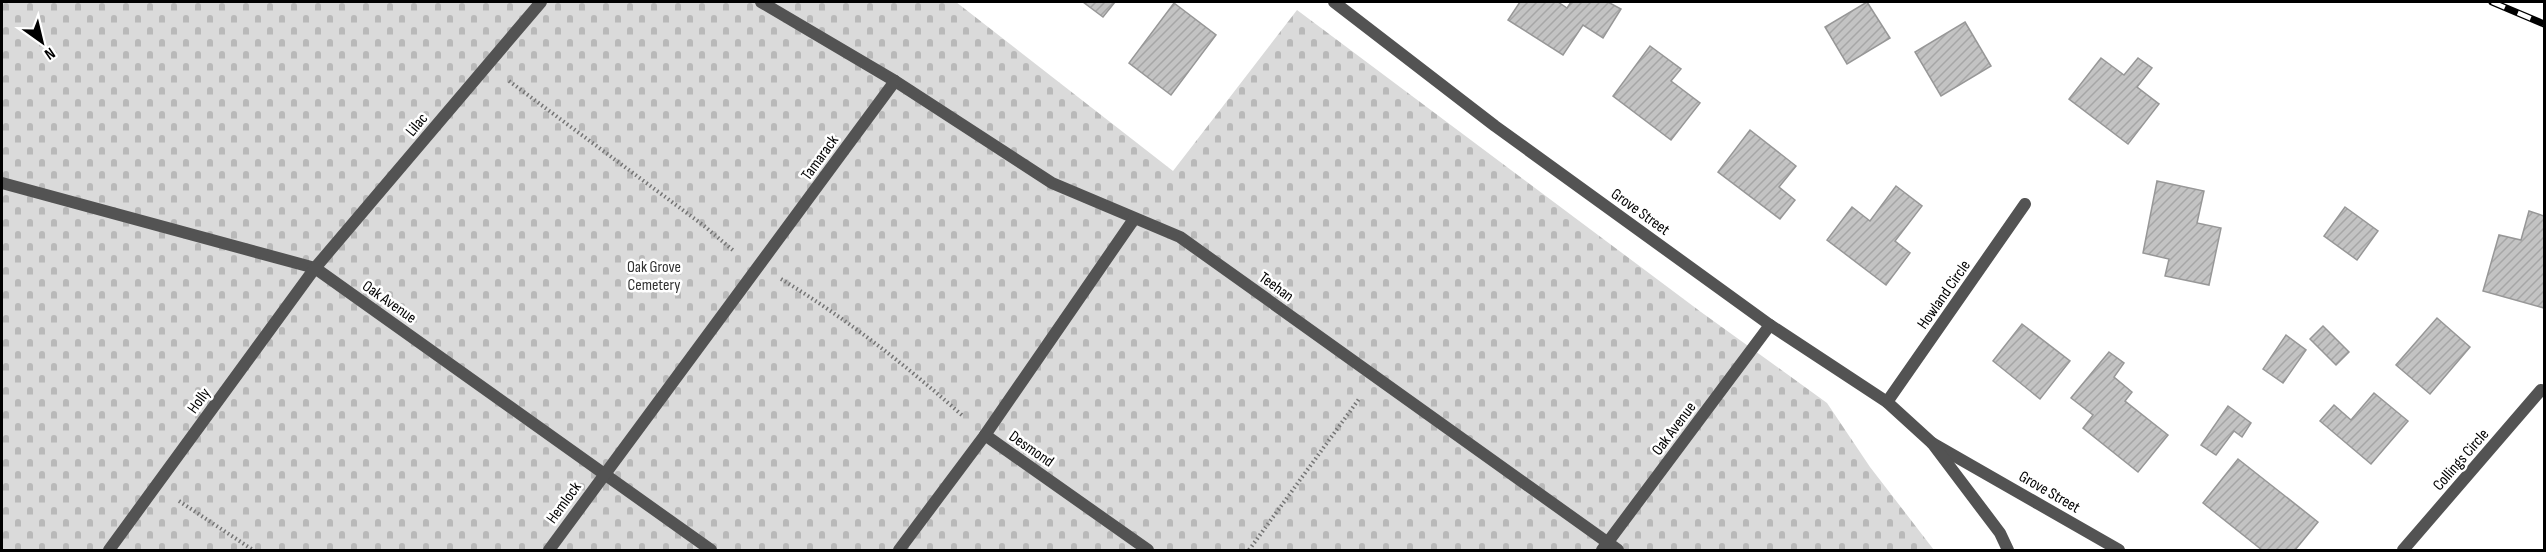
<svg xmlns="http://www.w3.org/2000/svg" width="2546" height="552" font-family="'Sofia Sans Condensed',sans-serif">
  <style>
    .cemetery { fill: url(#cemetery-stones) }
    .building { fill: url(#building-hatch); stroke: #979797; stroke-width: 1.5 }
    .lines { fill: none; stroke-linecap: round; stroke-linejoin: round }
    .path { stroke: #757575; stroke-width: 4; stroke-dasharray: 1.5 3; stroke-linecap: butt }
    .service { stroke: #535353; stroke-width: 12 }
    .minor { stroke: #535353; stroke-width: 12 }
    .tertiary { stroke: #535353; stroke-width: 12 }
    .rail-casing { stroke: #000; stroke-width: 7 }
    .rail { stroke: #fff; stroke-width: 4.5; stroke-dasharray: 14; stroke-linecap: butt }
    .labels { text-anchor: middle; stroke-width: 5; stroke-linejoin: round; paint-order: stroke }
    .street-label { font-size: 16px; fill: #000; stroke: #fff }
    .park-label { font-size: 16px; fill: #313131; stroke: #fff }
  </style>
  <defs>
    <pattern id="cemetery-stones" width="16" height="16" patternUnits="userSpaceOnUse" patternTransform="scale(1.5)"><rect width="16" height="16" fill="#dadada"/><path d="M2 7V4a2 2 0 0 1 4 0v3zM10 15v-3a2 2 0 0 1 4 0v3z" fill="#b9b9b9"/></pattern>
    <pattern id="building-hatch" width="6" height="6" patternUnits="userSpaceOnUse" patternTransform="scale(1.5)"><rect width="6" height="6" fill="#c3c3c3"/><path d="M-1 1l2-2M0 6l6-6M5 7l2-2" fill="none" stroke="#a6a6a6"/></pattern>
  </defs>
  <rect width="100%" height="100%" fill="#fff"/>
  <polygon class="cemetery" points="2,2 956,2 1173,171 1297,10 1701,312 1827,403 1870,467 1934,550 2,550"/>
  <g class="building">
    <polygon points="1083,2 1115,2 1103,17"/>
    <polygon points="1520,2 1558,2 1567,8 1571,2 1608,2 1621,9 1603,38 1583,25 1563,55 1508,20"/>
    <polygon points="1867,2 1890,38 1847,64 1825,27"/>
    <polygon points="1174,3 1216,35 1171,95 1129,63"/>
    <polygon points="1965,22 1991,66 1941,96 1915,52"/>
    <polygon points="1650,46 1681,69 1671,81 1700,103 1671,140 1613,96"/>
    <polygon points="2101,58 2124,75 2138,58 2152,68 2137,87 2159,104 2128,144 2069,99"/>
    <polygon points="1750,130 1796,166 1779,187 1795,200 1780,219 1718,172"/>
    <polygon points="2157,181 2204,191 2197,223 2221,228 2209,285 2165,276 2169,259 2143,253"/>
    <polygon points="1896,186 1922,206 1895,241 1910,253 1886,285 1827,240 1852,207 1870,221"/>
    <polygon points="2345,207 2378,231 2357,260 2324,236"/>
    <polygon points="2529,211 2544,216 2544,308 2483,291 2499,235 2521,240"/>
    <polygon points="2437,318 2470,347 2430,394 2396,365"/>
    <polygon points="2022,324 2070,361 2040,399 1993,361"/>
    <polygon points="2323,326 2349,352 2336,365 2310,339"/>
    <polygon points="2286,335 2306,350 2283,383 2263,369"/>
    <polygon points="2109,352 2124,363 2114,377 2132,392 2125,401 2168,435 2138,472 2083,428 2093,415 2071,398"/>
    <polygon points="2374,393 2408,421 2371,464 2320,421 2334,405 2351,420"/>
    <polygon points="2228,406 2251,423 2242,437 2234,431 2216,455 2201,445"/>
    <polygon points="2238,459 2318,522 2295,550 2262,550 2203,503"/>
  </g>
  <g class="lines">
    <g class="path">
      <polyline points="509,81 703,225 735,252"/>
      <path d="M781 279C847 319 907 366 964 417"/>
      <polyline points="179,501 253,550"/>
      <polyline points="1249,550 1359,399"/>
    </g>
    <g class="service">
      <polyline points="761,2 895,81 1052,183 1180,237 1618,550"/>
      <polyline points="2,183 315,268 711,550"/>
      <polyline points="985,435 1148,550"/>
      <polyline points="109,550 315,268 541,2"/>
      <polyline points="549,550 895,81"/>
      <polyline points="899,550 985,435 1134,219"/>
      <polyline points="1602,550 1770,325"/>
    </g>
    <g class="minor">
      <polyline points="1887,402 2025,204"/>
      <polyline points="1932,443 2119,550"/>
      <polyline points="2403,550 2541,390"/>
    </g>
    <polyline class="tertiary" points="1334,2 1495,126 1770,325 1887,402 1932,443 2000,533 2008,550"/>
    <g class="rail-casing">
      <polyline id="rail" points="2492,2 2544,24"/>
    </g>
    <use href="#rail" class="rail"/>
  </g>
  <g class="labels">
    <g class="street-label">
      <text transform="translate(416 124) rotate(-50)" y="6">Lilac</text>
      <text transform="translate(819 157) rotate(-54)" y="6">Tamarack</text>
      <text transform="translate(1641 211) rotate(36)" y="6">Grove Street</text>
      <text transform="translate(1277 286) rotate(36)" y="6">Teehan</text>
      <text transform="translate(1943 294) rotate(-55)" y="6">Howland Circle</text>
      <text transform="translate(390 301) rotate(35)" y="6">Oak Avenue</text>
      <text transform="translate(198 400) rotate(-54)" y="6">Holly</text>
      <text transform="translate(1673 428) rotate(-53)" y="6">Oak Avenue</text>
      <text transform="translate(1032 448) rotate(35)" y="6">Desmond</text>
      <text transform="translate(2460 459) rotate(-49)" y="6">Collings Circle</text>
      <text transform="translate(2050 491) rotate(30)" y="6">Grove Street</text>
      <text transform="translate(563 502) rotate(-54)" y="6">Hemlock</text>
    </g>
    <g class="park-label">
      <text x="654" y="272">Oak Grove<tspan x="654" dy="18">Cemetery</tspan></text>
    </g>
  </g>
  <rect width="2546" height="552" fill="none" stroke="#000000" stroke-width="6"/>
  <g transform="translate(42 42) rotate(146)" stroke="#ffffff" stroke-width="4.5" paint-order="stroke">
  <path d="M0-4.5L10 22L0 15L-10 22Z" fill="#000000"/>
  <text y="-9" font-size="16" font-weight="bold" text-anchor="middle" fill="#000000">N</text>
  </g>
</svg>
